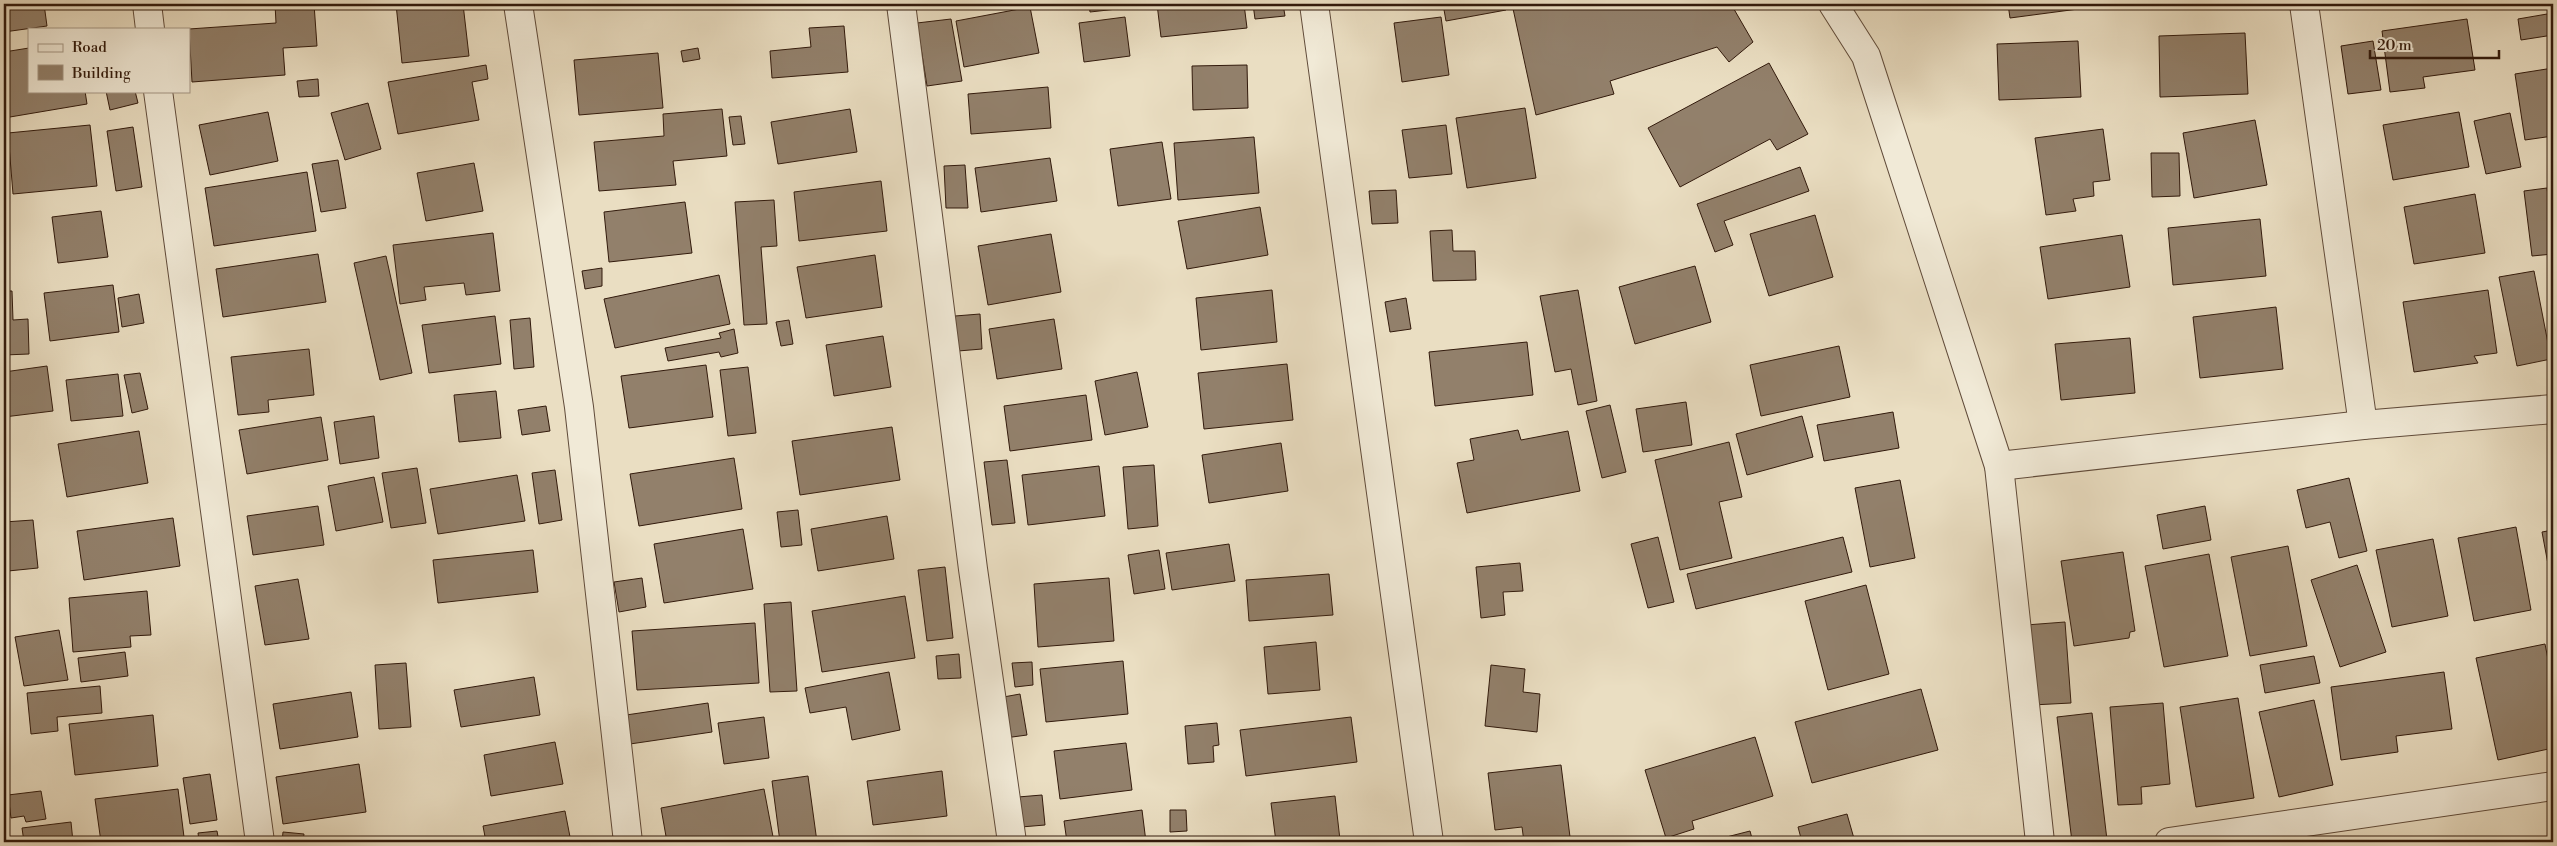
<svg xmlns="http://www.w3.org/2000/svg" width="2557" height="846" font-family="'Libre Bodoni',serif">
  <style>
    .building { fill: #92806b; stroke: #321a0c }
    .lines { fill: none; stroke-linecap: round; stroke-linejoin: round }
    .minor-casing { stroke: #604b3a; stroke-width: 30 }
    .minor { stroke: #f1ead7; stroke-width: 28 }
  </style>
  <rect width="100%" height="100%" fill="#eadec2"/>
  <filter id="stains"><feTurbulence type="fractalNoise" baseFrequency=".004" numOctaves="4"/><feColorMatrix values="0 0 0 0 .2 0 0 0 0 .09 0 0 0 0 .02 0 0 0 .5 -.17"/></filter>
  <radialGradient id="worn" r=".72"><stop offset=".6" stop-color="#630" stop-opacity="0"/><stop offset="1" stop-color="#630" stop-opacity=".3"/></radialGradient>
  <g class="building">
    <polygon points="4,4 44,4 47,26 4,32"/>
    <polygon points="275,4 314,4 317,46 283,48 285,75 192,82 189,29 276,23"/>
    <polygon points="396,4 463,4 469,56 402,63"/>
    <polygon points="1089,4 1116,4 1117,9 1090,12"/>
    <polygon points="1157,4 1244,4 1247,28 1161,37"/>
    <polygon points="1253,4 1283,4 1285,16 1255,19"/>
    <polygon points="1443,4 1505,4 1506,10 1446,21"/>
    <polygon points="1512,4 1731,4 1753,42 1729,62 1717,47 1610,81 1614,94 1536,115"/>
    <polygon points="2008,4 2101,4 2101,6 2010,18"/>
    <polygon points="1030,7 1039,53 964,67 956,21"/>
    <polygon points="2553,13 2553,35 2521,40 2518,19"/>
    <polygon points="1125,17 1130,56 1084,62 1079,23"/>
    <polygon points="1441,17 1449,75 1402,82 1394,23"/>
    <polygon points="951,19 962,81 927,86 917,23"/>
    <polygon points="2467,19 2475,70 2423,77 2425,88 2390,92 2382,31"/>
    <polygon points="844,26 848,72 772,78 770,51 811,47 809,28"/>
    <polygon points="2245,33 2248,94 2160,97 2159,36"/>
    <polygon points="2078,41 2081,97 1999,100 1997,44"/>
    <polygon points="2373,41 2381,90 2348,94 2341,46"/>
    <polygon points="29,48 29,91 85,91 87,104 4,118 4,52"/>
    <polygon points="698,48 700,59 683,62 681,51"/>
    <polygon points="658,53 663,108 579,115 574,60"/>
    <polygon points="1769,63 1808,134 1777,150 1770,139 1680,187 1648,128"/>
    <polygon points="486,65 488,79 472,82 479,120 398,134 388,82"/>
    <polygon points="1247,65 1248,108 1193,110 1192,66"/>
    <polygon points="2553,68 2553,136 2525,140 2515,74"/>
    <polygon points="318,79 319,96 299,97 297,81"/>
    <polygon points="1048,87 1051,128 971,134 968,94"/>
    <polygon points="106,91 135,91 138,103 110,110"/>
    <polygon points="368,103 381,149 345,160 331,113"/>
    <polygon points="1525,108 1536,178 1467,188 1456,118"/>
    <polygon points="722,109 727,156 673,161 676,185 599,191 594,142 664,136 663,114"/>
    <polygon points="850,109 857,152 778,164 771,122"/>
    <polygon points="268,112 278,161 210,175 199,125"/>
    <polygon points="2459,112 2469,167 2393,180 2383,125"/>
    <polygon points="2510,113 2521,167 2486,174 2474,121"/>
    <polygon points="741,116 745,144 733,145 729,117"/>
    <polygon points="2255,120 2267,185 2194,198 2183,133"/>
    <polygon points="90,125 97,186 13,194 8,133"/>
    <polygon points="1446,125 1452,174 1409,178 1402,130"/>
    <polygon points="133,127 142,187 116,191 107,131"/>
    <polygon points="2103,129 2110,180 2093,182 2094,196 2073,199 2076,211 2046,215 2035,138"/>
    <polygon points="1254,137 1259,193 1178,200 1174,143"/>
    <polygon points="1162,142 1171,199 1118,206 1110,149"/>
    <polygon points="2151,153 2179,153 2180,196 2152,197"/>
    <polygon points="1050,158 1057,201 981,212 975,168"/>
    <polygon points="338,160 346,208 321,212 312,164"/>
    <polygon points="474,163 483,211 426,221 417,173"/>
    <polygon points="965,165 968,208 946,208 944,166"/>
    <polygon points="1800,167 1809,191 1724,221 1733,245 1715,252 1697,204"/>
    <polygon points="307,172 316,231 214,246 205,188"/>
    <polygon points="881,181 887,231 799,241 794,192"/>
    <polygon points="2547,188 2553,234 2553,254 2532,256 2524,191"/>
    <polygon points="1396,190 1398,223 1372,224 1369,191"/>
    <polygon points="2475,194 2485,253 2414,264 2404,207"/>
    <polygon points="774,200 777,246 761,247 767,324 744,325 735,202"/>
    <polygon points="685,202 692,253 609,262 604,212"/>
    <polygon points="1260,207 1268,255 1187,269 1178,221"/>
    <polygon points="101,211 108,257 58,263 52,217"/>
    <polygon points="1815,215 1833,277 1769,296 1750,234"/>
    <polygon points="2260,219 2266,276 2173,285 2168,228"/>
    <polygon points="1452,230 1453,251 1475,251 1476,280 1433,281 1430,231"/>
    <polygon points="493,233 500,291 466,295 464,283 424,287 426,300 400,304 393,245"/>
    <polygon points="1051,234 1061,292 988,305 978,246"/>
    <polygon points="2122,235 2130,287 2048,299 2040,247"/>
    <polygon points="318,254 326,302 223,317 216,269"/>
    <polygon points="875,255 882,307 806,318 797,267"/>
    <polygon points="386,256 412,373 380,380 354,263"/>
    <polygon points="1695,266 1711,322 1635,344 1619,287"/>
    <polygon points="602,268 602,286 585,289 582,271"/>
    <polygon points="2534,271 2551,359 2517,366 2499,277"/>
    <polygon points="719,275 730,324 615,348 604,299"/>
    <polygon points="113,285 119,332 50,341 44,293"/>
    <polygon points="1272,290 1277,342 1201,350 1196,298"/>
    <polygon points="1578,290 1597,401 1578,405 1571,369 1555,372 1540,296"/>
    <polygon points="2488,290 2497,353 2474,356 2478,363 2414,372 2403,302"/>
    <polygon points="4,291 12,291 13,320 28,319 29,354 4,355"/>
    <polygon points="139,294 144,323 122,327 118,298"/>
    <polygon points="1406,298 1411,329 1390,332 1385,302"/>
    <polygon points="2276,307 2283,369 2200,378 2193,317"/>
    <polygon points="980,314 982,349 958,351 955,316"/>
    <polygon points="495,316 501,364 429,373 422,325"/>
    <polygon points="530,318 534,367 514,369 510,320"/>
    <polygon points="1054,319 1062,369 997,379 989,329"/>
    <polygon points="789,320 793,344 781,346 776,322"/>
    <polygon points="734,329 738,353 721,357 719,352 668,361 665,348 721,338 719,333"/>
    <polygon points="883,336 891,387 834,396 826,345"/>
    <polygon points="2130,338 2135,393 2061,400 2055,344"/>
    <polygon points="1527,342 1533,395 1435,406 1429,352"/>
    <polygon points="1839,346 1850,397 1761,416 1750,365"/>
    <polygon points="309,349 314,395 268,400 269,412 238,415 231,357"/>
    <polygon points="1287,364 1293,420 1204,429 1198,373"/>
    <polygon points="706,365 713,417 629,428 621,376"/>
    <polygon points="47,366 53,411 4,417 4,372"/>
    <polygon points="748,367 756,433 728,436 720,370"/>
    <polygon points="1137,372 1148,427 1105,435 1095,381"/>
    <polygon points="140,373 148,409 132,413 124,375"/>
    <polygon points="118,374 123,416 71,421 66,380"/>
    <polygon points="496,391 501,438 459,442 454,395"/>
    <polygon points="1086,395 1092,440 1010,451 1004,406"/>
    <polygon points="1686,402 1692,445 1643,452 1636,409"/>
    <polygon points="1610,405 1626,472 1602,478 1586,411"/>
    <polygon points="546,406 550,431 522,435 518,410"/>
    <polygon points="1893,412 1899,448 1824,461 1817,425"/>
    <polygon points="374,416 379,458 340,464 334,422"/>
    <polygon points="1802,416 1813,457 1747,475 1736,434"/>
    <polygon points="321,417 328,460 247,474 239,430"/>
    <polygon points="892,427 900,480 800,495 792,441"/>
    <polygon points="1518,430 1521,440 1568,431 1580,491 1467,513 1457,463 1474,460 1470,439"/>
    <polygon points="139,431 148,483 67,497 58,444"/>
    <polygon points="1729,442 1742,497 1719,502 1732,558 1680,570 1655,460"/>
    <polygon points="1281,443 1288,491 1209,503 1202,455"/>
    <polygon points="734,458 742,509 639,526 630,474"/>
    <polygon points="1007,460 1015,523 992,525 984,462"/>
    <polygon points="1154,465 1158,526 1128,529 1123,467"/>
    <polygon points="1099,466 1105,516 1028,525 1022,475"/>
    <polygon points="417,468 426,523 391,528 382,473"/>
    <polygon points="555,470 562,520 539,524 532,473"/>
    <polygon points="517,475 525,521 438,534 430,489"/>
    <polygon points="374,477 383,522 336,531 328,486"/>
    <polygon points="2349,478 2367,551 2339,558 2330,522 2306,528 2297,490"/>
    <polygon points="1900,480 1915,558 1870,567 1855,488"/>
    <polygon points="318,506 324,545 253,555 247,516"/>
    <polygon points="2205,506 2211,540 2163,549 2157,515"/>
    <polygon points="798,510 802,545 781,547 777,512"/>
    <polygon points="887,516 894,559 818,571 811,529"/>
    <polygon points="173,518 180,566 84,580 77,531"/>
    <polygon points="33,520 38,568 8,571 4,522"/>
    <polygon points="2516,527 2531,610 2474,621 2458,538"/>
    <polygon points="743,529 753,589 664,603 654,544"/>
    <polygon points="2553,530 2553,591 2542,532"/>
    <polygon points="1658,537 1674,602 1648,608 1631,544"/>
    <polygon points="1843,537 1852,572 1696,609 1687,574"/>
    <polygon points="2433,539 2448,616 2392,627 2376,550"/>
    <polygon points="1229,544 1235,581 1172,590 1166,553"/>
    <polygon points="2288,546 2307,646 2250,656 2231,557"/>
    <polygon points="533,550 538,592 438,603 433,560"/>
    <polygon points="1159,550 1165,589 1134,594 1128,555"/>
    <polygon points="2123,552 2135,631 2130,632 2129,638 2074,646 2061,561"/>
    <polygon points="2209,554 2228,656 2164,667 2145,566"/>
    <polygon points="1520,563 1523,591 1503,592 1505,615 1481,618 1476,567"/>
    <polygon points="2357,565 2386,652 2340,667 2311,580"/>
    <polygon points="945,567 953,638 927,641 918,570"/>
    <polygon points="1329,574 1333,615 1249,621 1246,580"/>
    <polygon points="642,578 646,607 619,612 614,582"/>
    <polygon points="1109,578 1114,641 1038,647 1034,584"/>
    <polygon points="298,579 309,639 265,645 255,586"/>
    <polygon points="1866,585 1889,674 1828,690 1805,601"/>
    <polygon points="147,591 151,635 130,636 131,647 73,652 69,598"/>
    <polygon points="905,596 915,658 822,672 812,611"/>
    <polygon points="791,602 797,691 770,692 764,604"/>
    <polygon points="2065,622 2071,703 2032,705 2026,625"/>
    <polygon points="755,623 759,683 637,690 632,631"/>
    <polygon points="59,630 68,680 24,686 15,637"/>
    <polygon points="1316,642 1320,690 1268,694 1264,647"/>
    <polygon points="2545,644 2553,685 2553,748 2498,760 2476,658"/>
    <polygon points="125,652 128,676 81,682 78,658"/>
    <polygon points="959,654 961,678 938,679 936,656"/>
    <polygon points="2314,656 2320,683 2265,693 2260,665"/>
    <polygon points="1123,661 1128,714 1046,722 1040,669"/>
    <polygon points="1032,662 1033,685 1015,687 1012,663"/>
    <polygon points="406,663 411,727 379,729 375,665"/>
    <polygon points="1491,665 1525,669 1523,692 1540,694 1537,732 1485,726"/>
    <polygon points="889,672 900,730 852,740 846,707 810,713 805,688"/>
    <polygon points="2444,672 2452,729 2396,736 2398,752 2341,760 2331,687"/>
    <polygon points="534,677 540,715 461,727 454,690"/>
    <polygon points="100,686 102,713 57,717 58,731 31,734 27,693"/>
    <polygon points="1921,689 1938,750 1812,783 1795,722"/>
    <polygon points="351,692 358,737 280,749 273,704"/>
    <polygon points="1020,694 1027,735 1005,738 998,698"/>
    <polygon points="2238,698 2254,798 2196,807 2180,707"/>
    <polygon points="2314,700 2333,785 2279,797 2259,712"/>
    <polygon points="708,703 712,732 630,744 626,715"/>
    <polygon points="2163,703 2170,784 2141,787 2142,804 2118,805 2110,707"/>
    <polygon points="2092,713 2107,840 2072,842 2057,717"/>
    <polygon points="153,715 158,766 75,775 69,724"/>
    <polygon points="764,717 769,758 724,764 718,723"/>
    <polygon points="1351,717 1357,762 1246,776 1240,730"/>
    <polygon points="1217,723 1219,745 1213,746 1214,762 1188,764 1185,726"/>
    <polygon points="1755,737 1773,796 1692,821 1694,829 1666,838 1645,770"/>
    <polygon points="555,742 563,784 491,796 484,755"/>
    <polygon points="1126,743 1132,790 1060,799 1054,751"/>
    <polygon points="359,764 366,812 283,824 276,777"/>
    <polygon points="1561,765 1570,837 1524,842 1522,827 1495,830 1488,773"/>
    <polygon points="942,771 947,816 873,825 867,781"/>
    <polygon points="210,774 217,820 190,824 183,778"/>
    <polygon points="808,776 817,842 780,842 772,781"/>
    <polygon points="178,789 184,837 140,842 101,842 95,799"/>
    <polygon points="764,789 774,842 667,842 661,808"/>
    <polygon points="41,791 46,819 26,822 24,816 11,818 8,795"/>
    <polygon points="1042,795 1045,825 1021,827 1018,797"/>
    <polygon points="1335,796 1340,840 1276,842 1271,803"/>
    <polygon points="1142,810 1146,842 1067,842 1064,821"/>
    <polygon points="1170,810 1186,810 1187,831 1170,832"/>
    <polygon points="565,811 571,842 486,842 483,826"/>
    <polygon points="1847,814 1855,842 1802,842 1798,827"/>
    <polygon points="71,822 73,842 24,842 22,828"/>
    <polygon points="217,831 219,842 192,842 199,841 198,833"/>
    <polygon points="1750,831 1753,842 1707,842"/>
    <polygon points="283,832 304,834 303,842 282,842"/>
  </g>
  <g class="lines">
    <g class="minor-casing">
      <g id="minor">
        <polyline points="147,4 150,29"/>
        <polyline points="518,4 579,407 628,842"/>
        <polyline points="901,4 973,569 1012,842"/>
        <polyline points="1314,4 1429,842"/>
        <polyline points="1833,4 1866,56 1999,466 2040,842"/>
        <polyline points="2304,4 2363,425"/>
        <polyline points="158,91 260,842"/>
        <polyline points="1999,466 2363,425 2553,409"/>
        <polyline points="2169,842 2553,786"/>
      </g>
    </g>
    <use href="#minor" class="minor"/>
  </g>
  <rect width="2557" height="846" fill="none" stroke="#eadec2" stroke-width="20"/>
  <rect x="5" y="5" width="2547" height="836" fill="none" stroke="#321a0c" stroke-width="2.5"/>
  <rect x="10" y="10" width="2537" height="826" fill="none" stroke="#321a0c"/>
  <rect x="28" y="28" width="162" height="65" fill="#f1ead7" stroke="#a59786"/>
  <rect x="38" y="44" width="25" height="8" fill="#f1ead7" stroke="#a59786"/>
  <text x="72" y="52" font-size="15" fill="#321a0c">Road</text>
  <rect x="38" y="65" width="25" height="15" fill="#92806b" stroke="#a59786"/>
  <text x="72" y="78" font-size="15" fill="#321a0c">Building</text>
  <path d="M2370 50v8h129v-8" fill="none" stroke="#321a0c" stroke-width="2.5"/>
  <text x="2377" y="50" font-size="15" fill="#321a0c" stroke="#f1ead7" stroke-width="4" paint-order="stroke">20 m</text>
  <rect width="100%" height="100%" filter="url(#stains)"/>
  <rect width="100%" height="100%" fill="url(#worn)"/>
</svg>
